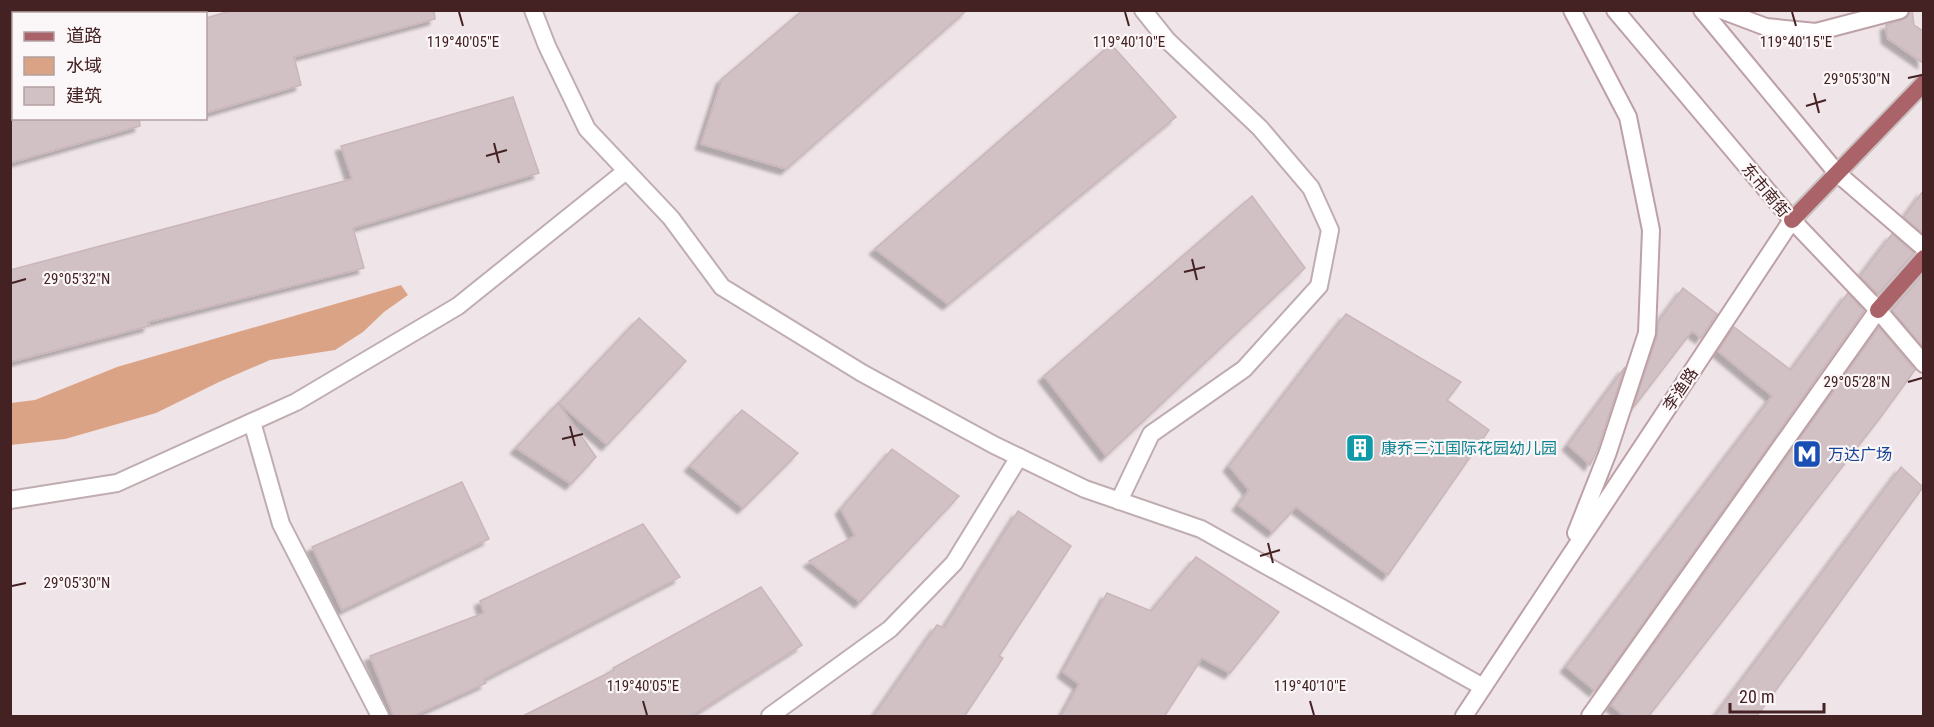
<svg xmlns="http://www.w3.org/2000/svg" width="1934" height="727" font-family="'Roboto Condensed','Noto Sans SC',sans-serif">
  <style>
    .water { fill: #dba386 }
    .building { fill: #d1c0c4; stroke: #cab6ba; stroke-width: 1.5; filter: url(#shadow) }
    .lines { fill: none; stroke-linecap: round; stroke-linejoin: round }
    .minor-casing { stroke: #bfadb0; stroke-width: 20 }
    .secondary-casing { stroke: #bda1a6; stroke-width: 20 }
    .primary-casing { stroke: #cbc1c1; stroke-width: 20 }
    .minor { stroke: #fff; stroke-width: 16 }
    .secondary { stroke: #fff; stroke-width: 16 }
    .primary { stroke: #aa6368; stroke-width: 16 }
    .ticks { fill: none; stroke: #442123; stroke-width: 2 }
    .labels { text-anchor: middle; stroke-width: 4.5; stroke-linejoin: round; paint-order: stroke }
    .street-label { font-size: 16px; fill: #442123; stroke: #fbf6f7 }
    .culture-label { font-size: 16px; fill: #0d838f; stroke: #fbf6f7; text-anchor: start }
    .transit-label { font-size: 16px; fill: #164399; stroke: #fbf6f7; text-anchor: start }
    .ticks-label { font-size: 15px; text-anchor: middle; fill: #442123; stroke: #fbf6f7; stroke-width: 4.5; stroke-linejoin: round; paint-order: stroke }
  </style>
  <defs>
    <filter id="shadow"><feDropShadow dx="-5.5" dy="5.5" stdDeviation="1.5" flood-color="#0004"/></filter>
  </defs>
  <rect width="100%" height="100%" fill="#efe4e7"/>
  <polygon class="water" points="401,285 408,295 384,312 363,332 335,350 270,360 219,382 156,413 65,439 11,445 11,403 35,400 117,367"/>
  <g class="building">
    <polygon points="233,10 434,10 435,19 294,57 301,85 206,113 206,18"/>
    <polygon points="803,10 967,10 786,169 701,144 722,79"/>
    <polygon points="1910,10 1912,10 1914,25 1923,31 1923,63 1887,38 1886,25 1907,18"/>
    <polygon points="1111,44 1176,117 948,304 875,249"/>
    <polygon points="513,97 539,173 353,228 364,268 148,322 149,326 10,362 10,270 352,179 341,146"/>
    <polygon points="10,118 139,118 140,126 10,163"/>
    <polygon points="1923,191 1923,234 1904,217"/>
    <polygon points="1252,196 1305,268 1106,456 1044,376"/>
    <polygon points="1892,234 1914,253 1878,294 1860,276"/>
    <polygon points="1923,274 1923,347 1892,310"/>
    <polygon points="1683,288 1717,314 1701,338 1692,331 1633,408 1657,336 1658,322"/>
    <polygon points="1848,293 1864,311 1595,691 1566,667 1772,396 1718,351 1734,327 1791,370"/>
    <polygon points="1346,314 1461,382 1447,400 1489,430 1388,575 1296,507 1273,532 1238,505 1249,490 1229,466"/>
    <polygon points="639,318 686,361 607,445 559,403"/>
    <polygon points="1879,327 1915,370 1880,418 1648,717 1625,717 1611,705"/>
    <polygon points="1625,367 1598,448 1590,465 1568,445"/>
    <polygon points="558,403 596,457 571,484 516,448"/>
    <polygon points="742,410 798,453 743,508 690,466"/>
    <polygon points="892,449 959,496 860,602 809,561 855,536 841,509"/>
    <polygon points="1901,467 1923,487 1801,656 1756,717 1714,717"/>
    <polygon points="462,482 489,539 342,610 312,547"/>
    <polygon points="1018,511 1071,546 999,656 1003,658 964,717 873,717 937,625 944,628"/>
    <polygon points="643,524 680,577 484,679 486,683 411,717 394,717 370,656 484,613 480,601"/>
    <polygon points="1196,557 1279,612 1230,673 1202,658 1164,717 1061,717 1079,684 1063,672 1107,593 1151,611"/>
    <polygon points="761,587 802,645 690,717 521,717 614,670 613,668"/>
  </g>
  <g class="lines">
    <g class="minor-casing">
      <g id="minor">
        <polyline points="533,10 547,46 587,129 671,218 722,287 862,373 994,445 1085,489 1201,529 1483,687"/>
        <polyline points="252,422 281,524 380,716"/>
        <polyline points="10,500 117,483 296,402 458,306 626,171"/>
        <polyline points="1119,501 1151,434 1244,369 1319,286 1330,230 1311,188 1260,128 1167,40 1143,10"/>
        <polyline points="770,716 890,629 954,563 1019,457"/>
      </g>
    </g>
    <g class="secondary-casing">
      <g id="secondary">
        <polyline points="1572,10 1628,117 1651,230 1647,333 1608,452 1576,533"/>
        <polyline points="1615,10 1792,220 1878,310 1924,364"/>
        <polyline points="1702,10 1837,173 1924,248"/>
        <polyline points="1721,10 1766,27 1816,32 1900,10"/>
        <polyline points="1464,716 1792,220"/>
        <polyline points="1590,716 1878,310"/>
      </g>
    </g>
    <g class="primary-casing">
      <g id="primary">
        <polyline points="1792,220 1924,83"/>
        <polyline points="1878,310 1924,258"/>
      </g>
    </g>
    <use href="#minor" class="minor"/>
    <use href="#secondary" class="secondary"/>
    <use href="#primary" class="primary"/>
  </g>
  <path class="ticks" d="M459 12 463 26M1125 12 1129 26M1792 12 1796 26M1908 78 1922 75M1814 93 1819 113M1806 106 1826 100M494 143 499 163M486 156 507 150M1192 259 1197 280M1184 272 1205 267M12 283 26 279M1908 382 1922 378M570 426 575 446M562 439 583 434M1268 543 1273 563M1260 556 1280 550M12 586 26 583M643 701 647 715M1310 701 1314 715"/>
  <defs>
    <g id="building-square" transform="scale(1.5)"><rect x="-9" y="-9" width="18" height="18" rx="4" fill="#0f9aa8" stroke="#fbf6f7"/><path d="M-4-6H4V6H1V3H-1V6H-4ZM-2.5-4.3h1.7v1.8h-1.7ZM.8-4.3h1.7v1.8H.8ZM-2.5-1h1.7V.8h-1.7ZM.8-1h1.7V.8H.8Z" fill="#fff"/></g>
    <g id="metro-square" transform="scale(1.5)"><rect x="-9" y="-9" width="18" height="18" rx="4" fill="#1a4fb4" stroke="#fbf6f7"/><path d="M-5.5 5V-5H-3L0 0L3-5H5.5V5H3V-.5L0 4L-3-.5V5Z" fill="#fff"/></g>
  </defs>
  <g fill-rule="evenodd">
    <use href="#building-square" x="1360" y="448"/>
    <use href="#metro-square" x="1807" y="454"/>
  </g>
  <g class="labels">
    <g class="street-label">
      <text transform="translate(1766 190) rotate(50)" y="6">东市南街</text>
      <text transform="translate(1680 389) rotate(-56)" y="6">李渔路</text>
    </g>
    <g class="culture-label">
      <text x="1381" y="454">康乔三江国际花园幼儿园</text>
    </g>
    <g class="transit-label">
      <text x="1828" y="460">万达广场</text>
    </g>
  </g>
  <g class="ticks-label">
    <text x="463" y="47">119°40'05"E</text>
    <text x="1129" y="47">119°40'10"E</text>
    <text x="1796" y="47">119°40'15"E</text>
    <text x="1857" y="84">29°05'30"N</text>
    <text x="77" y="284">29°05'32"N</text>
    <text x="1857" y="387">29°05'28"N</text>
    <text x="77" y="588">29°05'30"N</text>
    <text x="643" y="691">119°40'05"E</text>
    <text x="1310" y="691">119°40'10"E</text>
  </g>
  <rect width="1934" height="727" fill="none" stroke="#442123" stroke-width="24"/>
  <rect x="12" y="12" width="195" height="108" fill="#fbf6f7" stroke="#b2a1a2" stroke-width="1.5"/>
  <rect x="24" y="32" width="30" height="9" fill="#aa6368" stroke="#b2a1a2" stroke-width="1.5"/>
  <text x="66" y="42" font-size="18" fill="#442123">道路</text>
  <rect x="24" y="57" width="30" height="18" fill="#dba386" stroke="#b2a1a2" stroke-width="1.5"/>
  <text x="66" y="72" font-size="18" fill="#442123">水域</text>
  <rect x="24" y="87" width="30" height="18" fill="#d1c0c4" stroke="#b2a1a2" stroke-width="1.5"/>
  <text x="66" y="102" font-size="18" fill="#442123">建筑</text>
  <path d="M1730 703v9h94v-9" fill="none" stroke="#442123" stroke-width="3"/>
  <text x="1739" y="703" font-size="18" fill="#442123" stroke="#fbf6f7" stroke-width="4.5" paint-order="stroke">20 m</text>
</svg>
